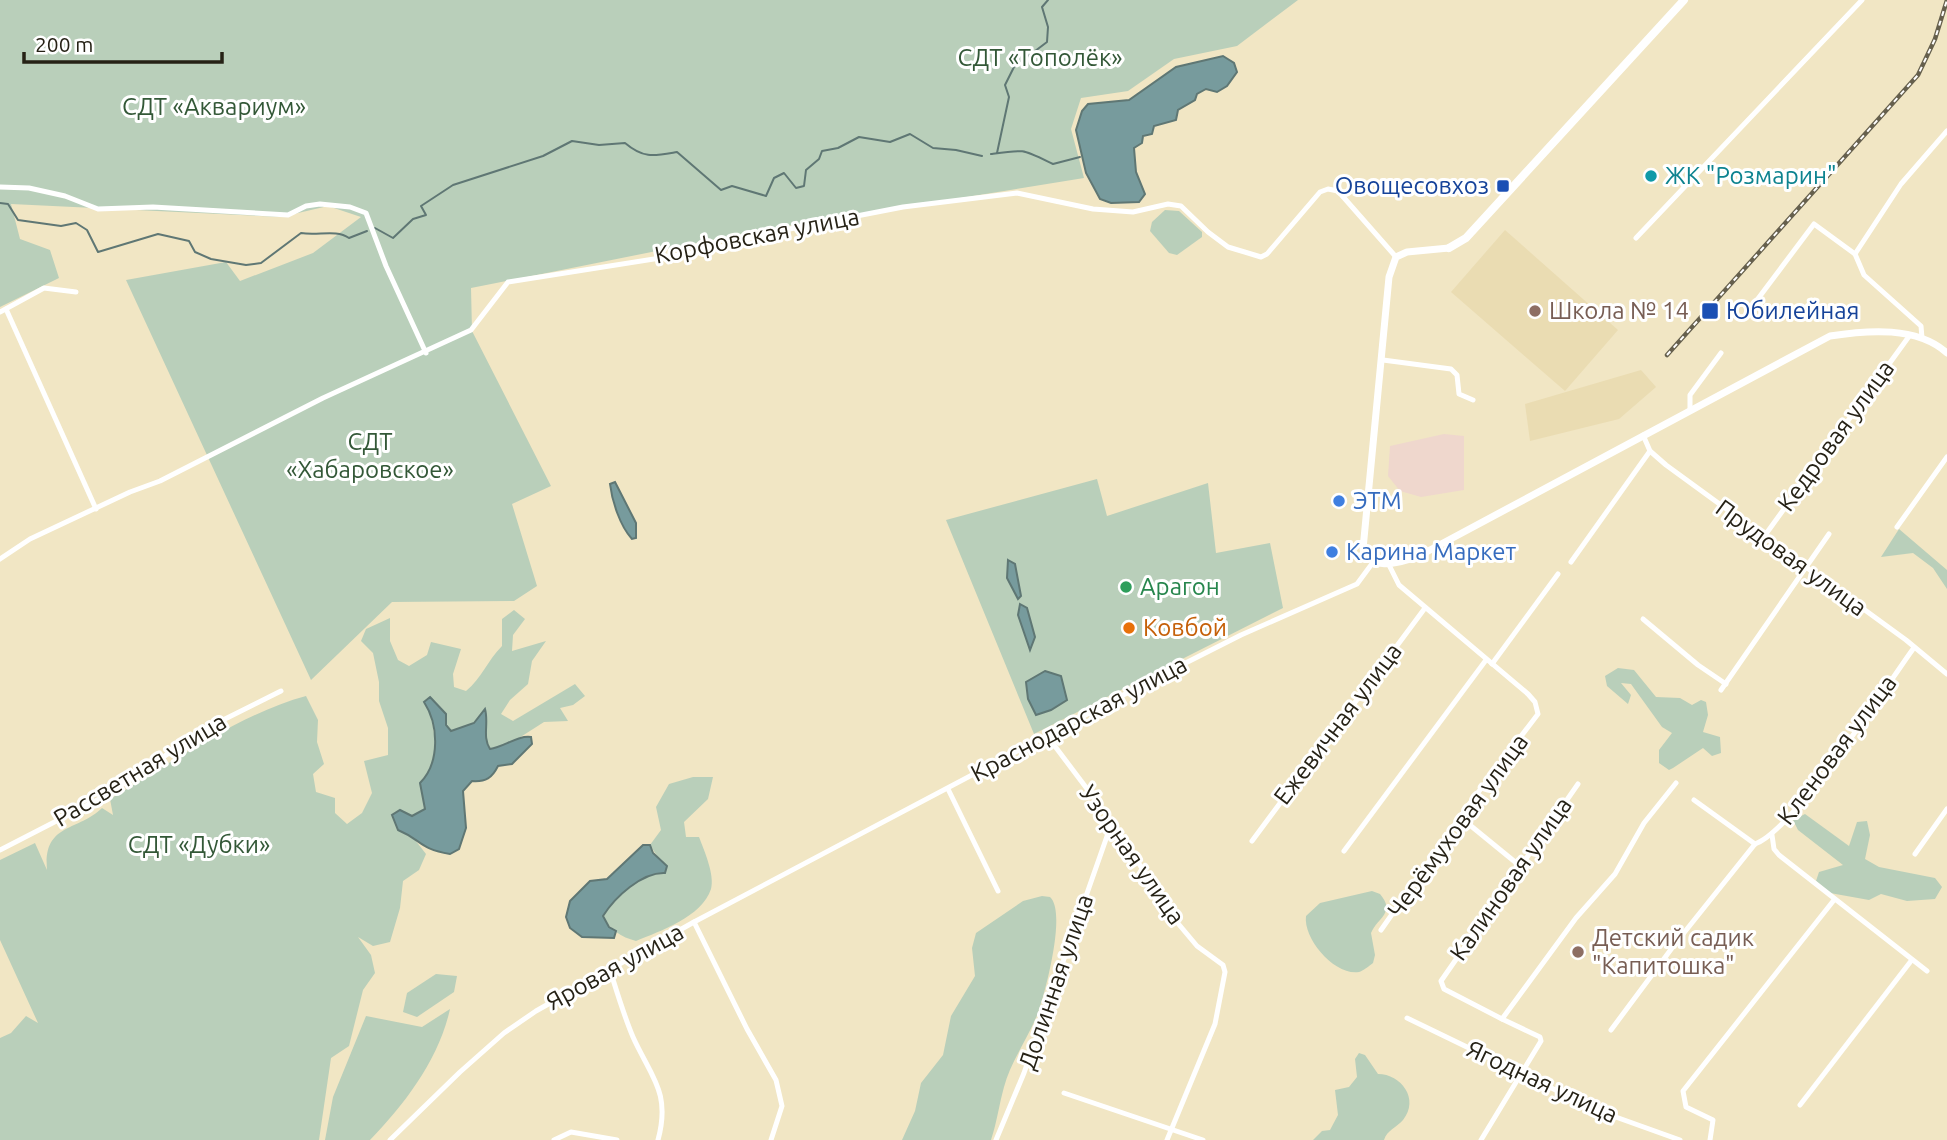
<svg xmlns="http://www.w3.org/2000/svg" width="1947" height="1140" font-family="Ubuntu,sans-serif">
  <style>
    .industrial { fill: #efd7cd }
    .built { fill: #eadcb2 }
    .green { fill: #b9cfba }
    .water { fill: #779b9d; stroke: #5f7774; stroke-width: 2 }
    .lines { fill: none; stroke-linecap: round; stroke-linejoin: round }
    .stream { stroke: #5f7774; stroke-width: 2 }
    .minor { stroke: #fff; stroke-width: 5 }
    .tertiary { stroke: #fff; stroke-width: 7 }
    .secondary { stroke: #fff; stroke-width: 8 }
    .rail-casing { stroke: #66604d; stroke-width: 4.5 }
    .rail { stroke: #fff; stroke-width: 2; stroke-dasharray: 5; stroke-linecap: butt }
    .culture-dot { fill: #0f9aa8; stroke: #fff; stroke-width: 2.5 }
    .transit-dot { fill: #1a4fb4; stroke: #fff; stroke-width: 2.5 }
    .education-dot { fill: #8d6e63; stroke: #fff; stroke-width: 2.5 }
    .shop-dot { fill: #3f7fe0; stroke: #fff; stroke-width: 2.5 }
    .leisure-dot { fill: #2e9e5b; stroke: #fff; stroke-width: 2.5 }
    .food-dot { fill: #e8710a; stroke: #fff; stroke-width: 2.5 }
    .labels { text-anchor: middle; stroke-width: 6; stroke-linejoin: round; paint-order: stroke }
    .park-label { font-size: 24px; fill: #335837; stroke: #fff }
    .culture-label { font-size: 24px; fill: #0d838f; stroke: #fff; text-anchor: start }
    .transit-label { font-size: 24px; fill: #164399; stroke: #fff; text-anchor: end }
    .street-label { font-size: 24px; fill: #262216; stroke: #fff }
    .education-label { font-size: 24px; fill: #785e54; stroke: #fff; text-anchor: start }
    .shop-label { font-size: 24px; fill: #366cbe; stroke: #fff; text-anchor: start }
    .leisure-label { font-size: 24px; fill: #27864d; stroke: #fff; text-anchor: start }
    .food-label { font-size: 24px; fill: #c56008; stroke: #fff; text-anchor: start }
  </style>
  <rect width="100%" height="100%" fill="#f1e6c4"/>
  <polygon class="industrial" points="1444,434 1464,436 1464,490 1421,497 1400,491 1388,476 1390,446"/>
  <g class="built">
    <polygon points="1505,230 1618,330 1565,391 1451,292"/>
    <polygon points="1641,370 1656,387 1619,419 1530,441 1525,404"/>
  </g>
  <g class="green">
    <polygon points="0,0 1298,0 1237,46 1174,59 1128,91 1081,98 1071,129 1084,178 762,230 471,288 472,331 551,486 512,504 537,586 514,601 392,602 311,680 126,280 226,262 240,281 313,253 361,217 328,206 281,217 11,204 20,239 50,250 59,278 0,307"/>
    <polygon points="1165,210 1179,211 1202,232 1202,237 1177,255 1169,253 1150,231 1152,222"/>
    <polygon points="1097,479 1107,516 1208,483 1216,553 1270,543 1283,608 1034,734 946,520"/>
    <polygon points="1899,529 1947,570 1947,589 1933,568 1913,553 1881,557"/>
    <path d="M514 610 525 619 513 635 512 651 546 641 532 661 528 684 510 700 501 714 513 721 575 684 585 696 573 705 560 708 568 721 544 722 505 747 490 749C482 736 489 723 485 710L474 723 451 731 430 712C433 727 437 743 434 758 430 776 424 790 425 809L412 816V836L426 854 419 870 403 881 400 908 390 942 373 946 358 937 371 955 375 973 363 990 349 1046 331 1058 319 1140H0V1038L11 1033 26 1016 38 1023 0 940V860L35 843 47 870C43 823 77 832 102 808L113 815 110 799C170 764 239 714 306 696L318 720 317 742 324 764 313 774 316 792 335 798V813L347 824 362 813 372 793 364 761 388 755V728L379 701V682L373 653 361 641 366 629 390 618V641L398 660 409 666 427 655 431 642 461 649 453 674 454 687 466 691C482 678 487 661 502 646V619Z"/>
    <polygon points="1618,668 1634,670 1656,697 1680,698 1692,705 1701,700 1706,702 1708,715 1703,732 1720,737 1721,753 1712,756 1703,748 1673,768 1669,770 1659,763 1659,750 1672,733 1662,727 1631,684 1621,683 1631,695 1628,704 1607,686 1605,676"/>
    <path d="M693 777H713L708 799 684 822 686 837H699C704 850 715 875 711 889 702 917 660 931 636 941 621 937 610 930 603 916L612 902 661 862 650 845 661 830 656 807 669 784Z"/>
    <polygon points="1805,814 1849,846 1857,822 1867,821 1870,835 1865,859 1879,867 1935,878 1942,887 1935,899 1907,901 1881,894 1869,900 1830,893 1816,881 1819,872 1843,865 1798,830 1793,820"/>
    <path d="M1372 891 1380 894C1396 913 1378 917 1371 933L1375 955 1373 963C1369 966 1363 971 1359 972 1335 976 1303 939 1306 916L1320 903Z"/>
    <path d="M1042 896 1050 897C1067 912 1045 993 1038 1013 1028 1038 1011 1061 1004 1087 999 1105 997 1122 991 1140H902L915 1111 921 1083 943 1055 951 1016 975 976 972 948 976 933 1023 901Z"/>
    <polygon points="436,974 457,976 454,992 417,1017 403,1012 407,993"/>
    <path d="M450 1009C439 1059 405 1104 370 1140H325L333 1097 366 1016 422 1027Z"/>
    <path d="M1359 1053 1365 1055 1378 1074C1401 1074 1420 1099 1403 1120 1396 1128 1387 1130 1384 1140H1313L1322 1131 1330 1130 1338 1115 1335 1090 1349 1087 1357 1077 1355 1059Z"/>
  </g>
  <g class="water">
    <polygon points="1223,56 1234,63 1237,72 1227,86 1217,92 1206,89 1197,94 1195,100 1178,110 1176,120 1154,126 1152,134 1143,136 1142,143 1134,148 1136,172 1145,194 1139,202 1111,203 1100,199 1086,173 1076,130 1082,111 1088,104 1129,100 1176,67"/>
    <path d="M615 482 636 523V538L632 539C620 526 612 501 610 484Z"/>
    <polygon points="1008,560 1015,564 1021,596 1018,599 1007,578"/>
    <polygon points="1020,604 1027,608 1035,637 1030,650 1018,615"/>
    <polygon points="1045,671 1061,676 1067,700 1051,710 1036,715 1028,699 1026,682"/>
    <path d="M430 697 446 714V725L451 731 474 723 485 709C489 723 482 737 490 749 504 747 518 735 531 737L532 744 512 764 498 766C492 778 486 782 472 781L463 791 466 828 459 849 450 854C419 849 422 840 398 830L392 815 400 810 412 816 425 809 420 783C440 763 439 725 424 702Z"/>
    <path d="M643 845H650L653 853 667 866 665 873C642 872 615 897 603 916L609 927 616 931 614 938 582 937 570 928 566 917 570 901 590 881 607 879Z"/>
  </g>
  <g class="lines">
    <g class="stream">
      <polyline points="997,153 1009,97 1005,85 1014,67 1047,42 1048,27 1042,7 1048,0"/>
      <path d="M991 154C1025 149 1022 149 1053 164L1080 157"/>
      <path d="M0 203 8 204 18 220 61 226 76 223 87 230 98 252 158 234 189 241 195 252 211 259 246 265 261 263 301 233C318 236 336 229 349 238L367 231"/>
      <path d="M375 228 393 238 413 219 426 215 421 206 453 185 543 156 572 141 599 145 625 143C644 159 654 156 677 152L721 190 732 186 766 196 774 178 784 173 796 188 804 186 806 170 819 159 822 151 838 148 859 137 890 142 910 134 933 148 956 150 982 156"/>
    </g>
    <g class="minor">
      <polyline points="0,187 29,188 65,196 98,209 153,207 288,215 306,206 320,204 350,207 366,213 386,266 426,353"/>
      <polyline points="1636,238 1862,0"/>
      <polyline points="1855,254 1901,184 1947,131"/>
      <polyline points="1757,300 1814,224 1855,254 1864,275 1921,326 1922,338"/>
      <polyline points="6,309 96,509"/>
      <polyline points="0,312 44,288 76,292"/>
      <polyline points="1383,360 1451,369 1457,375 1459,394 1473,400"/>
      <polyline points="1690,410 1690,395 1721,353"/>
      <polyline points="1643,435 1650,451 1666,465 1906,640 1947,674"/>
      <polyline points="1897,527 1947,457"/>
      <polyline points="1763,538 1910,335"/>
      <polyline points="0,559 30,539 130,492 160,481 323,398 471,330 508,282 711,250 764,234 903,207 1017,193 1093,209 1133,212 1168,204 1181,206 1208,232 1228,247 1261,257 1267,254 1320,192 1328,189 1338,191 1396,257"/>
      <polyline points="1571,562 1650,451"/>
      <polyline points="1643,619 1698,665 1726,684"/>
      <polyline points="1492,664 1558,574"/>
      <polyline points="1721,690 1829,534"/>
      <polyline points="1048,737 1112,822 1176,921 1197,946 1223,965 1225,972 1215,1024 1167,1140"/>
      <polyline points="948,789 998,891"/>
      <polyline points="1694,800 1755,844"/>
      <polyline points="1460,817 1520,866"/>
      <polyline points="1772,835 1774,849 1779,855 1927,971"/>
      <polyline points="1252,841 1425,608"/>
      <polyline points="0,850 105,796 205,729 281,691"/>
      <polyline points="1344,851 1486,660"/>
      <polyline points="1915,854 1947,809"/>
      <polyline points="694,922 747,1029 776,1080 782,1106 771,1140"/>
      <polyline points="1381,930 1470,803 1538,714 1535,702 1528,694 1399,585 1389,565"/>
      <path d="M610 970C617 992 624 1016 633 1037 651 1077 671 1092 658 1140"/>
      <polyline points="1407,1018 1599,1111 1680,1140"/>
      <polyline points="1502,1019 1444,989 1441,981 1578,784"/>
      <path d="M1611 1030 1675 944 1755 844C1793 831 1885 688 1913 649"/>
      <polyline points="1064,1093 1203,1140"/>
      <polyline points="1800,1105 1911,961"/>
      <polyline points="390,1140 460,1072 504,1033 536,1011 694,922 1146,683 1241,635 1357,584 1374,561"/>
      <polyline points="554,1140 571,1132 617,1140"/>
      <polyline points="996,1140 1024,1073 1112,822"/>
      <polyline points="1481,1140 1541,1041 1540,1037 1502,1019 1576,918 1615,874 1644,823 1676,783"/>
      <polyline points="1710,1140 1713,1120 1686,1107 1683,1091 1834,900"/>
    </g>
    <path class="tertiary" d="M1449 248 1407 252 1396 257 1389 277 1363 549C1376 572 1396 563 1417 557L1830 336C1868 330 1917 326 1947 353"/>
    <polyline class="secondary" points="1449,248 1466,238 1684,0"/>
    <g class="rail-casing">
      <polyline id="rail" points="1667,355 1918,75 1935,39 1947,0"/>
    </g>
    <use href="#rail" class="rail"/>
  </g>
  <circle class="culture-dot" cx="1651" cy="176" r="7"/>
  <g class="transit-dot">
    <rect x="1496" y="179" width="14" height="14" rx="3.5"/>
    <rect x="1701" y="302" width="18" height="18" rx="3.5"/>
  </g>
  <g class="education-dot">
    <circle cx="1535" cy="311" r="7"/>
    <circle cx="1578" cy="952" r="7"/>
  </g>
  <g class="shop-dot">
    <circle cx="1339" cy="501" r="7"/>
    <circle cx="1332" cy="552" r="7"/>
  </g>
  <circle class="leisure-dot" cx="1126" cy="587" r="7"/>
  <circle class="food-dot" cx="1129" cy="628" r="7"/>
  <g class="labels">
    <g class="park-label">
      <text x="1040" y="66">СДТ «Тополёк»</text>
      <text x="214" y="115">СДТ «Аквариум»</text>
      <text x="370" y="450">СДТ<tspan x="370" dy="28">«Хабаровское»</tspan></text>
      <text x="199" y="853">СДТ «Дубки»</text>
    </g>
    <g class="culture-label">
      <text x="1665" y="184">ЖК "Розмарин"</text>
    </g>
    <g class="transit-label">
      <text x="1489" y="194">Овощесовхоз</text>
      <text x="1726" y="319" text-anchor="start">Юбилейная</text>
    </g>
    <g class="street-label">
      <text transform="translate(757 236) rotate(-11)" y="8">Корфовская улица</text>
      <text transform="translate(1836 436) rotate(-54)" y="8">Кедровая улица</text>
      <text transform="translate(1791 558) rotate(36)" y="8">Прудовая улица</text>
      <text transform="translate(1079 719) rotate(-28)" y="8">Краснодарская улица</text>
      <text transform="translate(1338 724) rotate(-53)" y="8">Ежевичная улица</text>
      <text transform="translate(1837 750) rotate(-53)" y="8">Кленовая улица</text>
      <text transform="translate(140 770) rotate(-31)" y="8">Рассветная улица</text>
      <text transform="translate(1458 826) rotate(-54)" y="8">Черёмуховая улица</text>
      <text transform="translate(1132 855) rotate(55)" y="8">Узорная улица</text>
      <text transform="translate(1511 879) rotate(-55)" y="8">Калиновая улица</text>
      <text transform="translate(615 967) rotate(-29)" y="8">Яровая улица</text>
      <text transform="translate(1056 982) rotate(-71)" y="8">Долинная улица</text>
      <text transform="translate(1542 1082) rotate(25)" y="8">Ягодная улица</text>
    </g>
    <g class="education-label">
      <text x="1549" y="319">Школа № 14</text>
      <text x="1592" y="946">Детский садик<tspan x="1592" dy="28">"Капитошка"</tspan></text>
    </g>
    <g class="shop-label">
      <text x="1353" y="509">ЭТМ</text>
      <text x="1346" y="560">Карина Маркет</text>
    </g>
    <g class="leisure-label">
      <text x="1140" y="595">Арагон</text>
    </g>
    <g class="food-label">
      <text x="1143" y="636">Ковбой</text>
    </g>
  </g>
  <path d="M24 52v10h198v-10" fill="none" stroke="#262216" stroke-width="3.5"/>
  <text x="35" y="52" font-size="21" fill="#262216" stroke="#ffffff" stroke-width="5" paint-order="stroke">200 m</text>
</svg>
